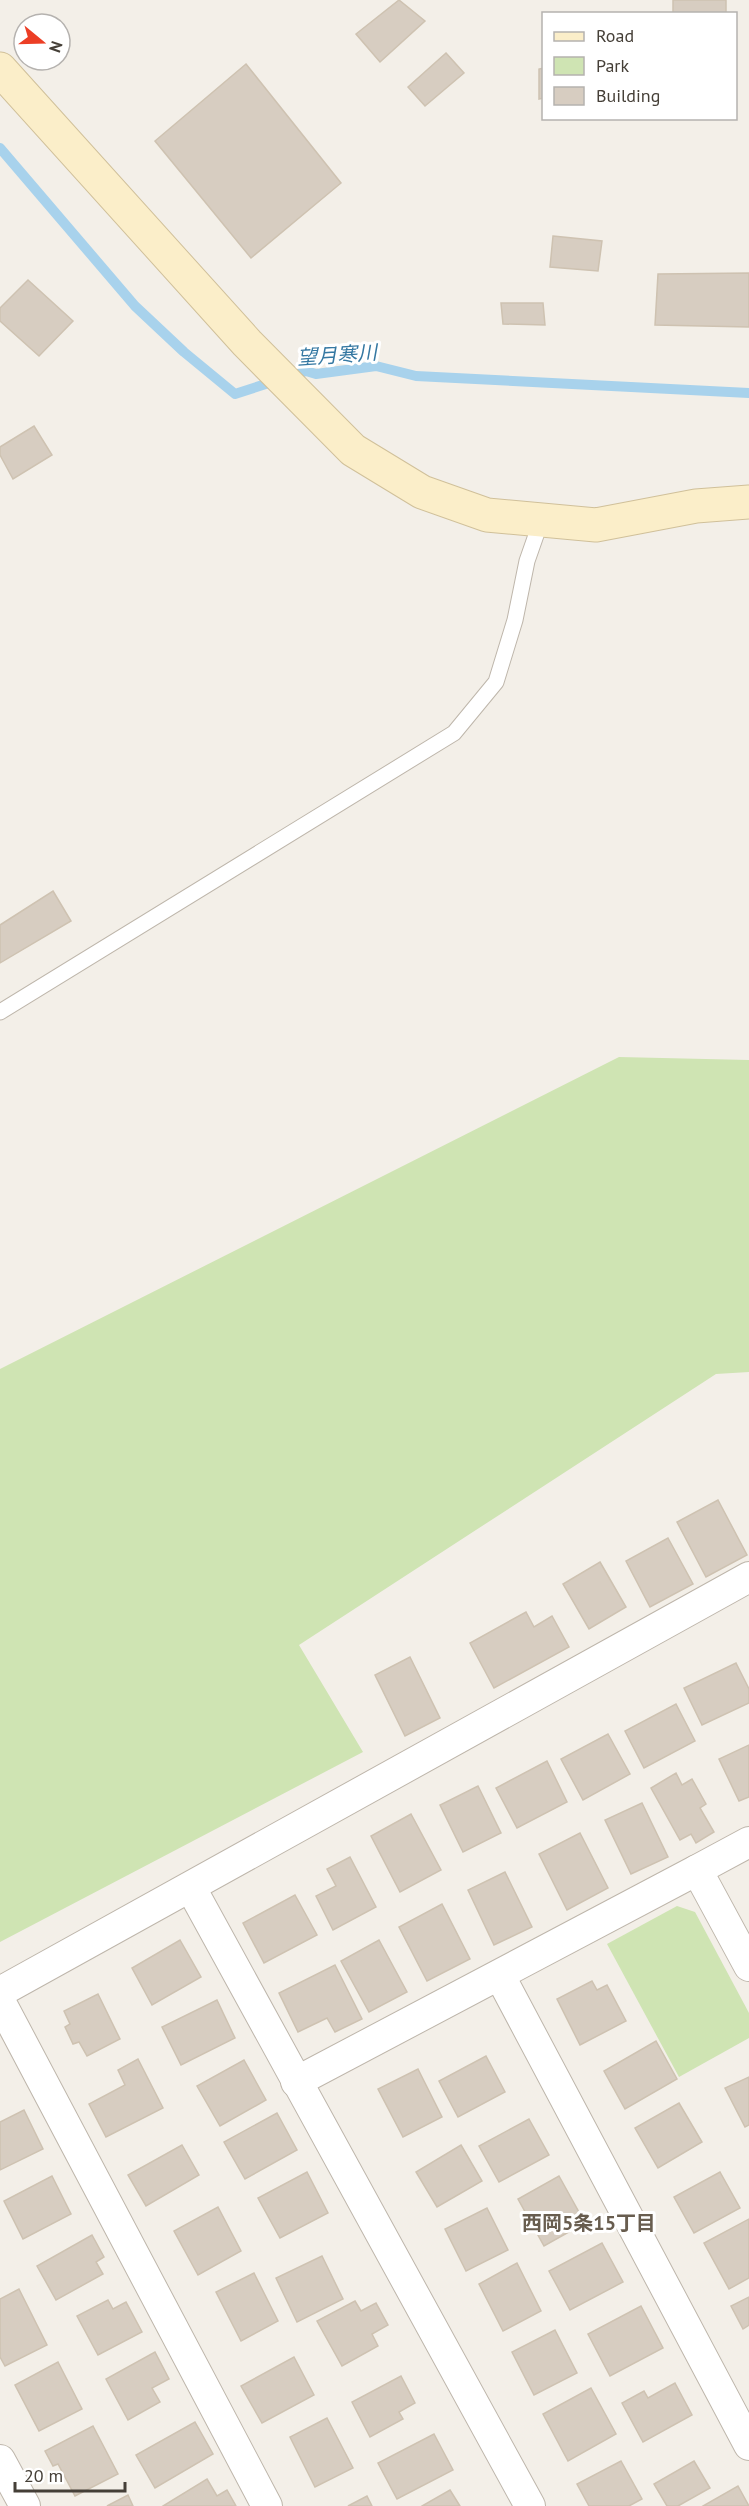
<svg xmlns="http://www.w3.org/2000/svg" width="749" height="2506" font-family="'PT Sans','Noto Sans JP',sans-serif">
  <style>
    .green { fill: #cfe4b3 }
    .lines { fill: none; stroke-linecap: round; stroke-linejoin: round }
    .stream { stroke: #a8d2ec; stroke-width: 10 }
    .building { fill: #d7cdc1; stroke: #cec2b1; stroke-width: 1.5 }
    .lane-casing { stroke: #beb6ab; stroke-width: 17 }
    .street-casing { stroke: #beb6ab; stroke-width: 32 }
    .secondary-casing { stroke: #d0c09a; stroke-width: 35 }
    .lane { stroke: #fff; stroke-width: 15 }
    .street { stroke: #fff; stroke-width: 30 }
    .secondary { stroke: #fbeec9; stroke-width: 33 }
    .labels { text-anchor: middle; stroke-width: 6; stroke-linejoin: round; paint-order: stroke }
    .water-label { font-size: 20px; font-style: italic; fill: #3578a2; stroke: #fff }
    .neighbourhood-label { font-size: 20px; font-weight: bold; fill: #685d4f; stroke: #fff }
  </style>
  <rect width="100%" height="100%" fill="#f3efe8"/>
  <g class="green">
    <polygon points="619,1057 749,1060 749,1372 716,1374 299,1645 363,1752 0,1942 0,1369"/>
    <polygon points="677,1906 695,1912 749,2013 749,2038 679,2077 607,1944"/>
  </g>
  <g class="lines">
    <polyline class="stream" points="0,148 135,306 184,352 235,394 306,371 316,374 376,366 416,376 749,393"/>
  </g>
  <g class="building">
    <polygon points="399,0 425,21 380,62 356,34"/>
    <rect x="673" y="0" width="53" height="14"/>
    <polygon points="446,53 464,73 425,106 408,87"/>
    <polygon points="246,64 341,183 251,258 155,141"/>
    <polygon points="544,68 544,98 539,99 539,69"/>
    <polygon points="553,236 602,241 598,271 550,267"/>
    <polygon points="749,273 749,327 655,325 658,274"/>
    <polygon points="28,280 73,321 39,356 0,321 0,308"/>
    <polygon points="501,303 543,303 545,325 503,324"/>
    <polygon points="34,426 52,455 13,479 0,455 0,447"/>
    <polygon points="53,891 71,921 0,963 0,925"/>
    <polygon points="718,1500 747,1555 706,1577 677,1522"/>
    <polygon points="668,1538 693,1584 650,1607 626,1561"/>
    <polygon points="600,1562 626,1607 589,1629 563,1584"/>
    <polygon points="526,1612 534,1627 552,1616 569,1647 494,1688 470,1643"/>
    <polygon points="410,1657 440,1718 405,1736 375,1675"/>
    <polygon points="736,1663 749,1689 749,1703 702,1725 684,1688"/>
    <polygon points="676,1704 695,1741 644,1768 625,1731"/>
    <polygon points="608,1734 630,1774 583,1800 561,1759"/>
    <polygon points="749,1745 749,1797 739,1801 719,1759"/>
    <polygon points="547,1761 567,1802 517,1828 496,1788"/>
    <polygon points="676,1773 682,1785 692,1779 706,1804 700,1808 714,1832 696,1843 691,1834 680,1840 651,1788"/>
    <polygon points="478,1786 501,1833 463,1852 440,1805"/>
    <polygon points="642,1803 668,1857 631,1874 605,1820"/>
    <polygon points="411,1814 441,1870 400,1892 371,1836"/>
    <polygon points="580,1833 608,1888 567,1910 539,1854"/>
    <polygon points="350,1857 376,1907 333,1930 316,1896 336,1886 327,1869"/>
    <polygon points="505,1872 532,1927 494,1945 468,1890"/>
    <polygon points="295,1895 317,1935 264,1963 243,1923"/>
    <polygon points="442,1904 470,1959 427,1981 399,1927"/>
    <polygon points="180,1940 201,1977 152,2005 132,1968"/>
    <polygon points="379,1940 407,1992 369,2012 341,1961"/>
    <polygon points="335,1965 362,2019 335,2032 327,2018 298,2032 279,1993"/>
    <polygon points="592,1981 597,1990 607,1985 626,2021 580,2045 557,1999"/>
    <polygon points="98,1994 120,2039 87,2056 79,2042 73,2044 65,2027 70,2024 64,2011"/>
    <polygon points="217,2000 235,2038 181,2065 162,2027"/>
    <polygon points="656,2041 677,2079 625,2109 604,2071"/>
    <polygon points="486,2056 505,2092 458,2117 439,2081"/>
    <polygon points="138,2059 163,2108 106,2137 89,2104 125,2085 118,2070"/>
    <polygon points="244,2060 266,2100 220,2126 197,2086"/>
    <polygon points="418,2069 442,2117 403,2137 378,2089"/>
    <polygon points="749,2077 749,2125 745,2127 725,2088"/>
    <polygon points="679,2103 702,2142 658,2168 635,2128"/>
    <polygon points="24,2110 43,2149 0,2170 0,2122"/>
    <polygon points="277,2113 297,2150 245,2179 224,2142"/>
    <polygon points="529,2119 549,2155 499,2182 479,2146"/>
    <polygon points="182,2145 199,2175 146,2206 128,2175"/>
    <polygon points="461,2145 482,2181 437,2207 416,2172"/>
    <polygon points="307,2172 328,2213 280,2238 258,2198"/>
    <polygon points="720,2172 740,2208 694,2233 674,2197"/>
    <polygon points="52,2176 71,2214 23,2239 4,2201"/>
    <polygon points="559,2176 585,2223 544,2246 518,2199"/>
    <polygon points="218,2207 241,2251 198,2275 174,2231"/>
    <polygon points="487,2208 508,2250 466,2271 445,2229"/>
    <polygon points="749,2219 749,2278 729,2289 704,2243"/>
    <polygon points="92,2235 104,2257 96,2262 103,2274 56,2300 37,2266"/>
    <polygon points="602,2243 623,2282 570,2310 549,2271"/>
    <polygon points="322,2256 343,2299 297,2322 276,2278"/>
    <polygon points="517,2263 541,2311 503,2331 479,2284"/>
    <polygon points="254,2273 278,2321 241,2341 216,2292"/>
    <polygon points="19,2289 47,2345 5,2366 0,2357 0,2299"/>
    <polygon points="749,2297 749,2325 743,2329 731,2306"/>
    <polygon points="108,2300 113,2309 126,2302 142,2332 98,2355 77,2316"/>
    <polygon points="355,2301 361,2311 376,2303 388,2325 372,2334 378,2346 342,2366 317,2321"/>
    <polygon points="641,2306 663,2348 610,2376 588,2334"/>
    <polygon points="555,2330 577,2373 534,2395 512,2352"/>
    <polygon points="155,2352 169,2379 152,2388 160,2402 128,2420 106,2379"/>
    <polygon points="294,2357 314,2395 262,2423 241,2386"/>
    <polygon points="58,2362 82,2409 39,2431 15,2385"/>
    <polygon points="401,2376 415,2403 399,2412 403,2419 370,2437 352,2402"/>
    <polygon points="675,2383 692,2415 643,2442 622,2403 644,2391 648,2398"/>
    <polygon points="591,2388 616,2434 568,2461 543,2414"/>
    <polygon points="327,2418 353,2468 315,2487 290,2437"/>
    <polygon points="195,2422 213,2454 155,2488 136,2455"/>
    <polygon points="93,2426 118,2474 75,2496 58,2464 53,2466 45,2451"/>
    <polygon points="434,2434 453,2470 397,2499 378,2463"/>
    <polygon points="621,2461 642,2499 629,2506 589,2506 577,2484"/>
    <polygon points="694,2461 710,2488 678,2506 667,2506 654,2484"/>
    <polygon points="207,2479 217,2496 227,2490 236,2506 163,2506"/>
    <polygon points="738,2486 749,2506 703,2506"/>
    <polygon points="450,2490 460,2506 422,2506"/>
    <polygon points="128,2495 133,2506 107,2506"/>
    <polygon points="367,2496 372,2506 348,2506"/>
  </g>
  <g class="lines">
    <g class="lane-casing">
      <polyline id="lane" points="0,1012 454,733 496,682 515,620 527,561 541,521"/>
    </g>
    <g class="street-casing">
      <g id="street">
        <polyline points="749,1842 697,1870 749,1966"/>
        <polyline points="191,1888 530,2506"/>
        <polyline points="500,1976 749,2445"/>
        <polyline points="0,1992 749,1577"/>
        <polyline points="0,2001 267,2506"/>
        <polyline points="296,2082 697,1870"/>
        <polyline points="0,2460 25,2506"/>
      </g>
    </g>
    <g class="secondary-casing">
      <polyline id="secondary" points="0,69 247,343 353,450 422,492 487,515 596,525 696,506 749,502"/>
    </g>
    <use href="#lane" class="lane"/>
    <use href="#street" class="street"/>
    <use href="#secondary" class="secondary"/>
  </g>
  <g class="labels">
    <g class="water-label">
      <text transform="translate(337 355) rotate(-4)" y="7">望月寒川</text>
    </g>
    <g class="neighbourhood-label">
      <text x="589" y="2230">西岡5条15丁目</text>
    </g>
  </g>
  <rect x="542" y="12" width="195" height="108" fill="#ffffff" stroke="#b5b2af" stroke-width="1.5"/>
  <rect x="554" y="32" width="30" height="9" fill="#fbeec9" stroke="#b5b2af" stroke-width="1.5"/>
  <text x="596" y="42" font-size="18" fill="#453f37">Road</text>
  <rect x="554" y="57" width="30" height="18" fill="#cfe4b3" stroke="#b5b2af" stroke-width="1.5"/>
  <text x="596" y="72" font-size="18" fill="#453f37">Park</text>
  <rect x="554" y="87" width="30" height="18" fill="#d7cdc1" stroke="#b5b2af" stroke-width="1.5"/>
  <text x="596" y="102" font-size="18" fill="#453f37">Building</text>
  <g transform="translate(42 42) rotate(109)"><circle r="28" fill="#ffffff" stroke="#b5b2af" stroke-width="1.5"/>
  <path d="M0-4.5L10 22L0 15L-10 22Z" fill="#ec3e25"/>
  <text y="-9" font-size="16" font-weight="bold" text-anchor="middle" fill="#453f37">N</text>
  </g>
  <path d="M15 2482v9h110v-9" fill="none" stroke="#453f37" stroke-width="3"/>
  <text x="24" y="2482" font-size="18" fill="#453f37" stroke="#ffffff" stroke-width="4.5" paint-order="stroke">20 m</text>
</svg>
